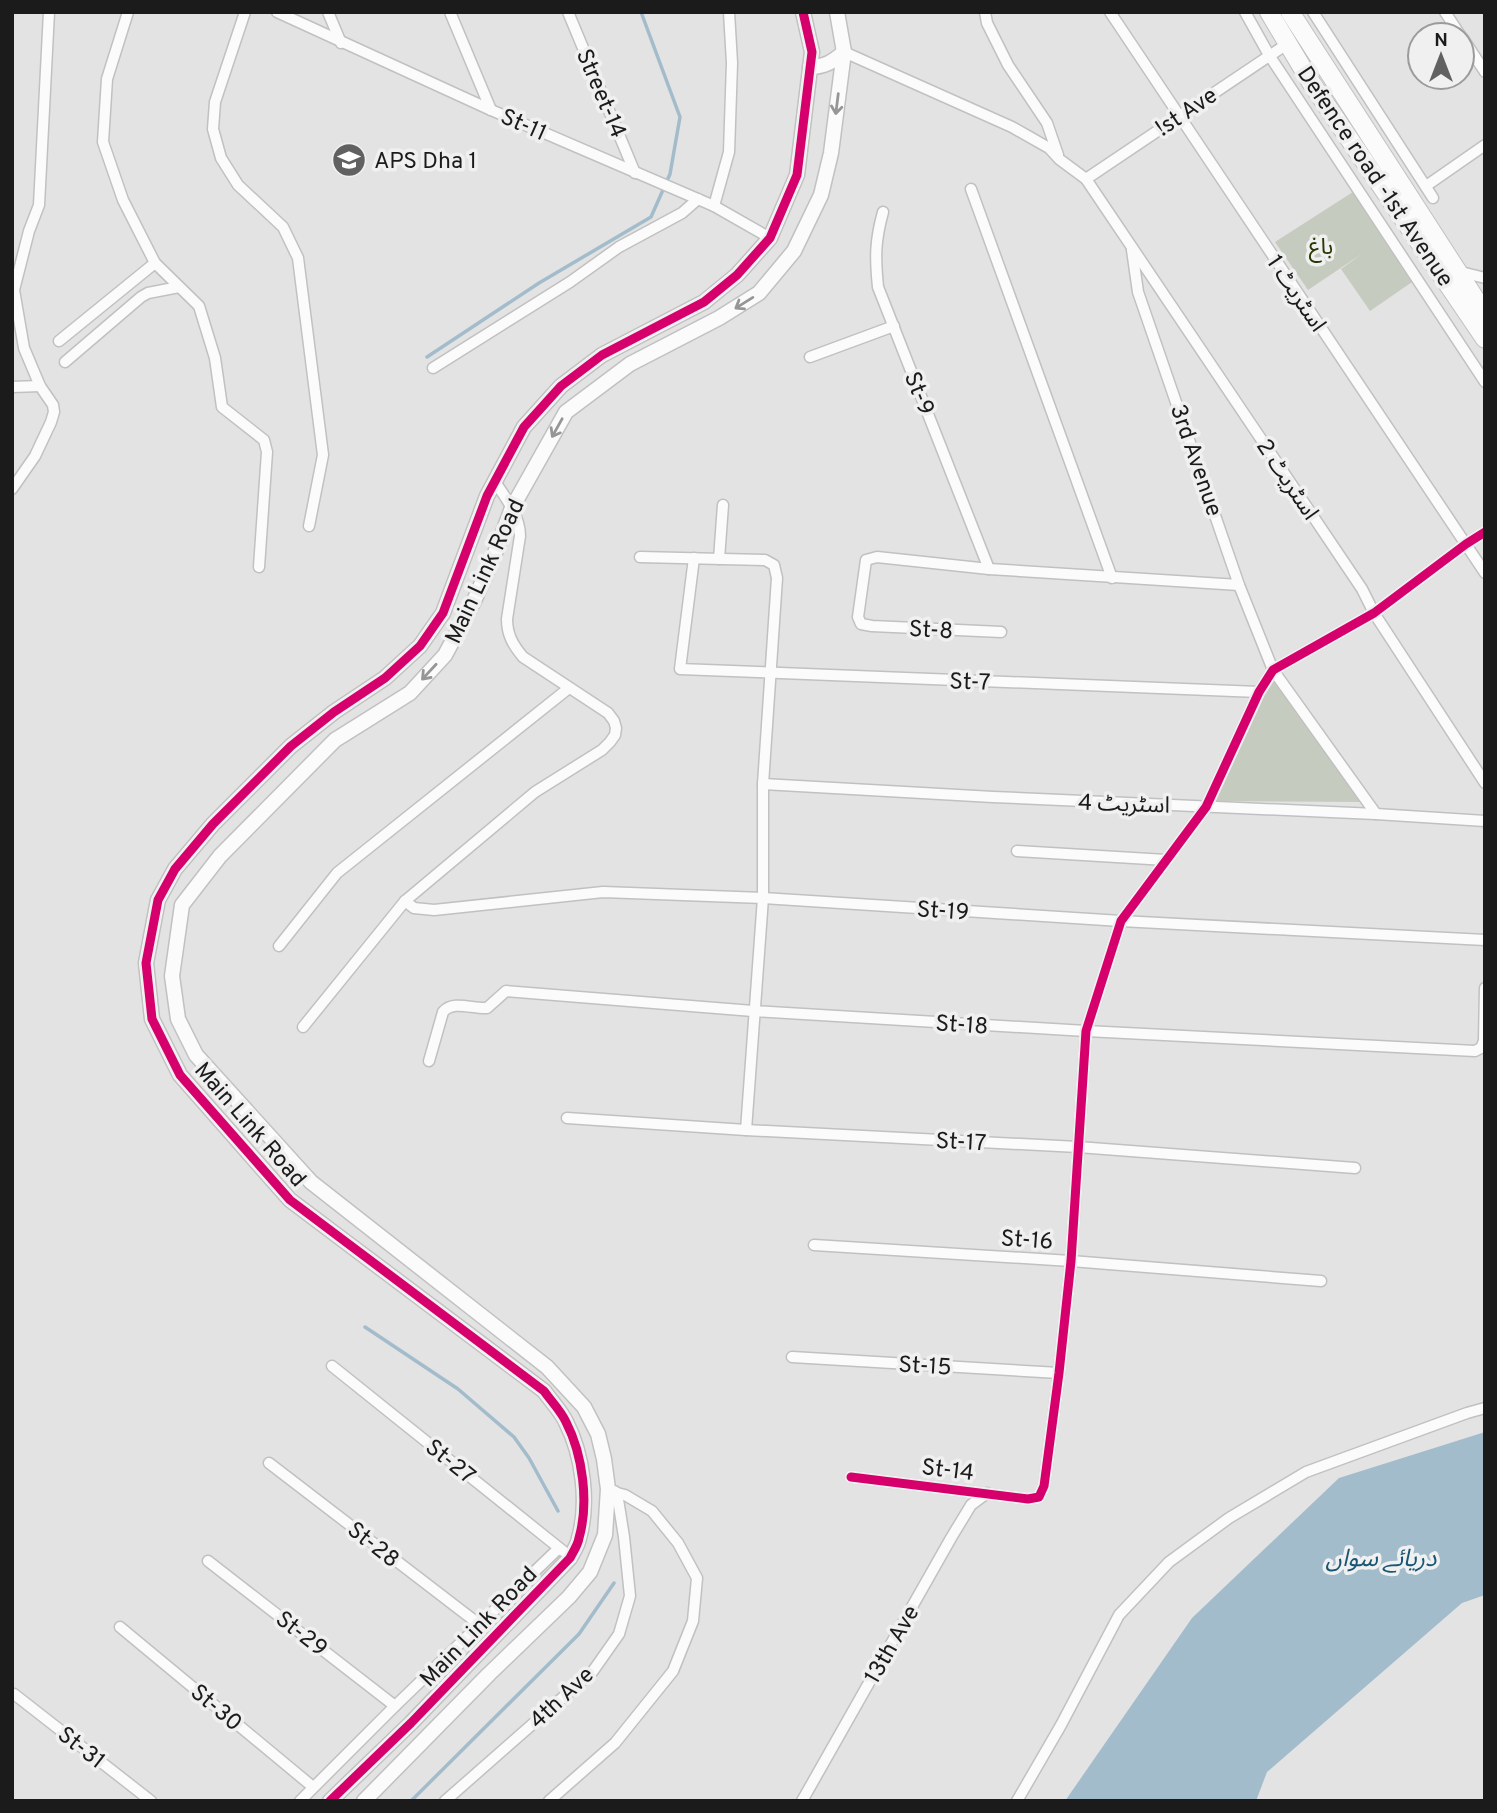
<svg xmlns="http://www.w3.org/2000/svg" width="1497" height="1813" font-family="Overpass,'Noto Sans Arabic',sans-serif">
  <style>
    .green { fill: #c6cbc0 }
    .water { fill: #a3bccb }
    .lines { fill: none; stroke-linecap: round; stroke-linejoin: round }
    .stream { stroke: #a3bccb; stroke-width: 3.5 }
    .minor-casing { stroke: #c1c1c2; stroke-width: 13 }
    .tertiary-casing { stroke: #c1c1c2; stroke-width: 17 }
    .primary-casing { stroke: #c1c1c2; stroke-width: 20 }
    .minor { stroke: #fbfbfb; stroke-width: 10 }
    .tertiary { stroke: #fbfbfb; stroke-width: 14 }
    .primary { stroke: #fbfbfb; stroke-width: 18 }
    .cycleway-casing { stroke: #f0f0f1; stroke-width: 13 }
    .cycleway { stroke: #d6006c; stroke-width: 9 }
    .oneway { stroke: #969697 }
    .labels { text-anchor: middle; stroke-width: 7; stroke-linejoin: round; paint-order: stroke }
    .street-label { font-size: 23px; fill: #1b1b1c; stroke: #f0f0f1 }
    .poi-label { font-size: 23px; fill: #1b1b1c; stroke: #f0f0f1; text-anchor: start }
    .park-label { font-size: 23px; fill: #273901; stroke: #f0f0f1 }
    .water-label { font-size: 24px; font-style: italic; fill: #165775; stroke: #f0f0f1 }
  </style>
  <rect width="100%" height="100%" fill="#e3e3e3"/>
  <g class="green">
    <polygon points="1356,190 1415,280 1370,311 1341,269 1363,253 1308,290 1275,242"/>
    <polygon points="1273,672 1363,802 1208,801"/>
  </g>
  <polygon class="water" points="1485,1432 1485,1595 1462,1603 1267,1772 1256,1801 1065,1801 1192,1618 1339,1478"/>
  <g class="lines">
    <g class="stream">
      <polyline points="427,357 539,283 651,217 670,174 680,117 641,12"/>
      <polyline points="365,1327 458,1389 514,1437 529,1458 558,1511"/>
      <polyline points="411,1801 579,1634 614,1583"/>
    </g>
    <g class="minor-casing">
      <g id="minor">
        <polyline points="128,12 107,79 103,142 123,200 155,263 199,306 215,358 222,407 264,440 267,452 259,567"/>
        <polyline points="245,12 215,102 213,129 221,158 238,185 283,227 298,258 323,455 309,526"/>
        <polyline points="277,12 491,110 714,206 770,238"/>
        <polyline points="328,12 341,43"/>
        <polyline points="450,12 491,110"/>
        <polyline points="568,12 635,173"/>
        <polyline points="985,12 987,23 1008,65 1047,123 1058,155"/>
        <polyline points="1110,12 1485,573"/>
        <polyline points="1245,12 1269,55 1485,382"/>
        <polyline points="1313,12 1433,198"/>
        <polyline points="1445,12 1460,35"/>
        <polyline points="1462,37 1485,72"/>
        <polyline points="844,52 1012,127 1049,148 1059,159 1086,179 1362,589 1374,613 1485,783"/>
        <polyline points="1086,179 1287,44"/>
        <polyline points="1426,186 1485,145"/>
        <polyline points="971,189 1112,578"/>
        <polyline points="714,206 729,152 732,63 729,12"/>
        <path d="M883 212C875 241 875 257 878 287L989 569"/>
        <polyline points="1132,250 1138,292 1239,585 1273,670 1376,814"/>
        <polyline points="1457,271 1485,278"/>
        <polyline points="59,341 155,263"/>
        <polyline points="810,357 894,326"/>
        <polyline points="65,362 141,297 148,293 179,287"/>
        <polyline points="433,368 570,282 619,247 682,213 698,199"/>
        <polyline points="12,387 40,386"/>
        <polyline points="12,489 35,456 51,422 54,412 53,405 40,386 24,348 14,290 29,231 39,205 49,12"/>
        <polyline points="640,557 765,560 774,565 777,578 763,784 763,898 746,1130"/>
        <polyline points="694,558 680,669 1259,692"/>
        <polyline points="719,559 723,505"/>
        <polyline points="1001,632 872,626 861,624 858,617 866,560 877,557 989,569 1239,585"/>
        <polyline points="763,784 993,797 1376,814 1485,821"/>
        <polyline points="1017,851 1166,860"/>
        <polyline points="405,901 414,908 434,910 603,892 763,898 1121,921 1485,940"/>
        <polyline points="279,946 337,873 569,688"/>
        <path d="M303 1027 405 901 535 792 602 750 610 742 615 735 616 728 614 721 608 713 523 657C513 645 507 635 507 619L520 536C520 516 506 498 495 482"/>
        <path d="M429 1061 443 1012C453 1000 472 1009 487 1008L506 991 753 1011 1086 1031 1475 1051 1481 1048 1484 1041 1485 988"/>
        <polyline points="567,1118 746,1130 1078,1147 1355,1168"/>
        <polyline points="814,1245 1071,1261 1321,1281"/>
        <polyline points="792,1357 1059,1373"/>
        <polyline points="332,1366 563,1551"/>
        <polyline points="269,1463 480,1625"/>
        <polyline points="851,1477 1028,1499 1039,1497 1044,1486 1059,1373 1071,1261 1086,1031 1121,921 1206,807 1259,692 1273,670 1374,613 1466,544 1485,532"/>
        <polyline points="208,1561 395,1706"/>
        <polyline points="120,1627 313,1787"/>
        <polyline points="14,1694 151,1801"/>
        <polyline points="300,1801 395,1706 559,1548"/>
        <polyline points="445,1801 593,1671 619,1634 630,1596 624,1537 617,1493 614,1491"/>
        <polyline points="549,1801 615,1743 673,1671 693,1621 697,1578 678,1543 652,1511 625,1495 617,1493"/>
        <polyline points="802,1801 951,1538 971,1505 987,1493"/>
        <polyline points="1017,1801 1061,1725 1119,1615 1169,1562 1229,1518 1306,1472 1467,1413 1485,1408"/>
      </g>
    </g>
    <g class="tertiary-casing">
      <g id="tertiary">
        <path d="M810 67C824 67 833 62 844 52"/>
        <path d="M330 1801 411 1723 570 1558C573 1552 578 1545 579 1538 589 1503 583 1455 566 1422 561 1411 551 1401 544 1391L290 1200 180 1075 152 1019 146 963 158 900 175 869 213 824 291 746 334 712 385 678 420 646 443 613 487 496 524 427 561 386 602 355 704 302 737 275 770 238 797 175 812 52 803 12"/>
        <polyline points="364,1801 489,1674 569,1597 590,1572 605,1535 608,1489 604,1459 598,1434 584,1407 547,1367 311,1182 196,1055 178,1019 172,976 182,905 220,856 335,740 410,693 445,655 474,601 498,546 512,508 566,412 630,364 719,318 759,293 794,251 821,195 831,153 844,52 837,12"/>
      </g>
    </g>
    <g class="primary-casing">
      <g id="primary">
        <polyline points="1269,12 1312,84 1485,339"/>
        <polyline points="1290,12 1485,314"/>
      </g>
    </g>
    <use href="#minor" class="minor"/>
    <use href="#tertiary" class="tertiary"/>
    <use href="#primary" class="primary"/>
    <g class="cycleway-casing">
      <g id="cycleway">
        <polyline points="851,1477 1028,1499 1039,1497 1044,1486 1059,1373 1071,1261 1086,1031 1121,921 1206,807 1259,692 1273,670 1374,613 1466,544 1485,532"/>
        <path d="M330 1801 411 1723 570 1558C573 1552 578 1545 579 1538 589 1503 583 1455 566 1422 561 1411 551 1401 544 1391L290 1200 180 1075 152 1019 146 963 158 900 175 869 213 824 291 746 334 712 385 678 420 646 443 613 487 496 524 427 561 386 602 355 704 302 737 275 770 238 797 175 812 52 803 12"/>
      </g>
    </g>
    <use href="#cycleway" class="cycleway"/>
  </g>
  <defs><path id="oneway-shaft" d="M-6 0H5M1.5-3L5.5 0L1.5 3" fill="none" stroke-width="1.6" stroke-linecap="round" stroke-linejoin="round" transform="scale(1.75)"/></defs>
  <g class="oneway">
    <use href="#oneway-shaft" transform="translate(837 104) rotate(97)"/>
    <use href="#oneway-shaft" transform="translate(744 303) rotate(148)"/>
    <use href="#oneway-shaft" transform="translate(557 428) rotate(119)"/>
    <use href="#oneway-shaft" transform="translate(429 672) rotate(133)"/>
  </g>
  <defs>
    <g id="school-disc" transform="scale(1.75)"><circle r="9.5" fill="#616162" stroke="#f0f0f1"/><path d="M0-5L7-2L0 1L-7-2ZM-4 1L0 2.5L4 1V4Q0 6-4 4Z" fill="#fff"/></g>
  </defs>
  <g fill-rule="evenodd">
    <use href="#school-disc" x="349" y="160"/>
  </g>
  <g class="labels">
    <g class="street-label">
      <text transform="translate(602 93) rotate(67)" y="8">Street-14</text>
      <text transform="translate(1186 111) rotate(-34)" y="8">!st Ave</text>
      <text transform="translate(524 124) rotate(24)" y="8">St-11</text>
      <text transform="translate(1376 176) rotate(56)" y="8">Defence road -1st Avenue</text>
      <text transform="translate(1297 293) rotate(56)" y="8">اسٹریٹ 1</text>
      <text transform="translate(920 393) rotate(68)" y="8">St-9</text>
      <text transform="translate(1197 460) rotate(71)" y="8">3rd Avenue</text>
      <text transform="translate(1288 479) rotate(56)" y="8">اسٹریٹ 2</text>
      <text transform="translate(484 571) rotate(-65)" y="8">Main Link Road</text>
      <text transform="translate(931 629) rotate(3)" y="8">St-8</text>
      <text transform="translate(970 681) rotate(2)" y="8">St-7</text>
      <text transform="translate(1124 803) rotate(2)" y="8">اسٹریٹ 4</text>
      <text transform="translate(943 910) rotate(4)" y="8">St-19</text>
      <text transform="translate(962 1024) rotate(4)" y="8">St-18</text>
      <text transform="translate(251 1124) rotate(49)" y="8">Main Link Road</text>
      <text transform="translate(961 1141) rotate(3)" y="8">St-17</text>
      <text transform="translate(1027 1239) rotate(4)" y="8">St-16</text>
      <text transform="translate(925 1365) rotate(3)" y="8">St-15</text>
      <text transform="translate(451 1461) rotate(39)" y="8">St-27</text>
      <text transform="translate(948 1469) rotate(7)" y="8">St-14</text>
      <text transform="translate(374 1544) rotate(38)" y="8">St-28</text>
      <text transform="translate(478 1626) rotate(-46)" y="8">Main Link Road</text>
      <text transform="translate(302 1633) rotate(38)" y="8">St-29</text>
      <text transform="translate(891 1644) rotate(-60)" y="8">13th Ave</text>
      <text transform="translate(561 1697) rotate(-43)" y="8">4th Ave</text>
      <text transform="translate(217 1707) rotate(40)" y="8">St-30</text>
      <text transform="translate(82 1747) rotate(38)" y="8">St-31</text>
    </g>
    <g class="poi-label">
      <text x="374" y="168">APS Dha 1</text>
    </g>
    <g class="park-label">
      <text x="1321" y="254">باغ</text>
    </g>
    <g class="water-label">
      <text x="1381" y="1566">دریائے سواں</text>
    </g>
  </g>
  <rect width="1497" height="1813" fill="none" stroke="#1b1b1c" stroke-width="28"/>
  <g transform="translate(1441 56)"><circle r="33" fill="#f0f0f1" stroke="#9b9b9c" stroke-width="2"/>
  <path d="M0-5L12 26L0 18L-12 26Z" fill="#616162"/>
  <text y="-10" font-size="19" font-weight="bold" text-anchor="middle" fill="#1b1b1c">N</text>
  </g>
</svg>
